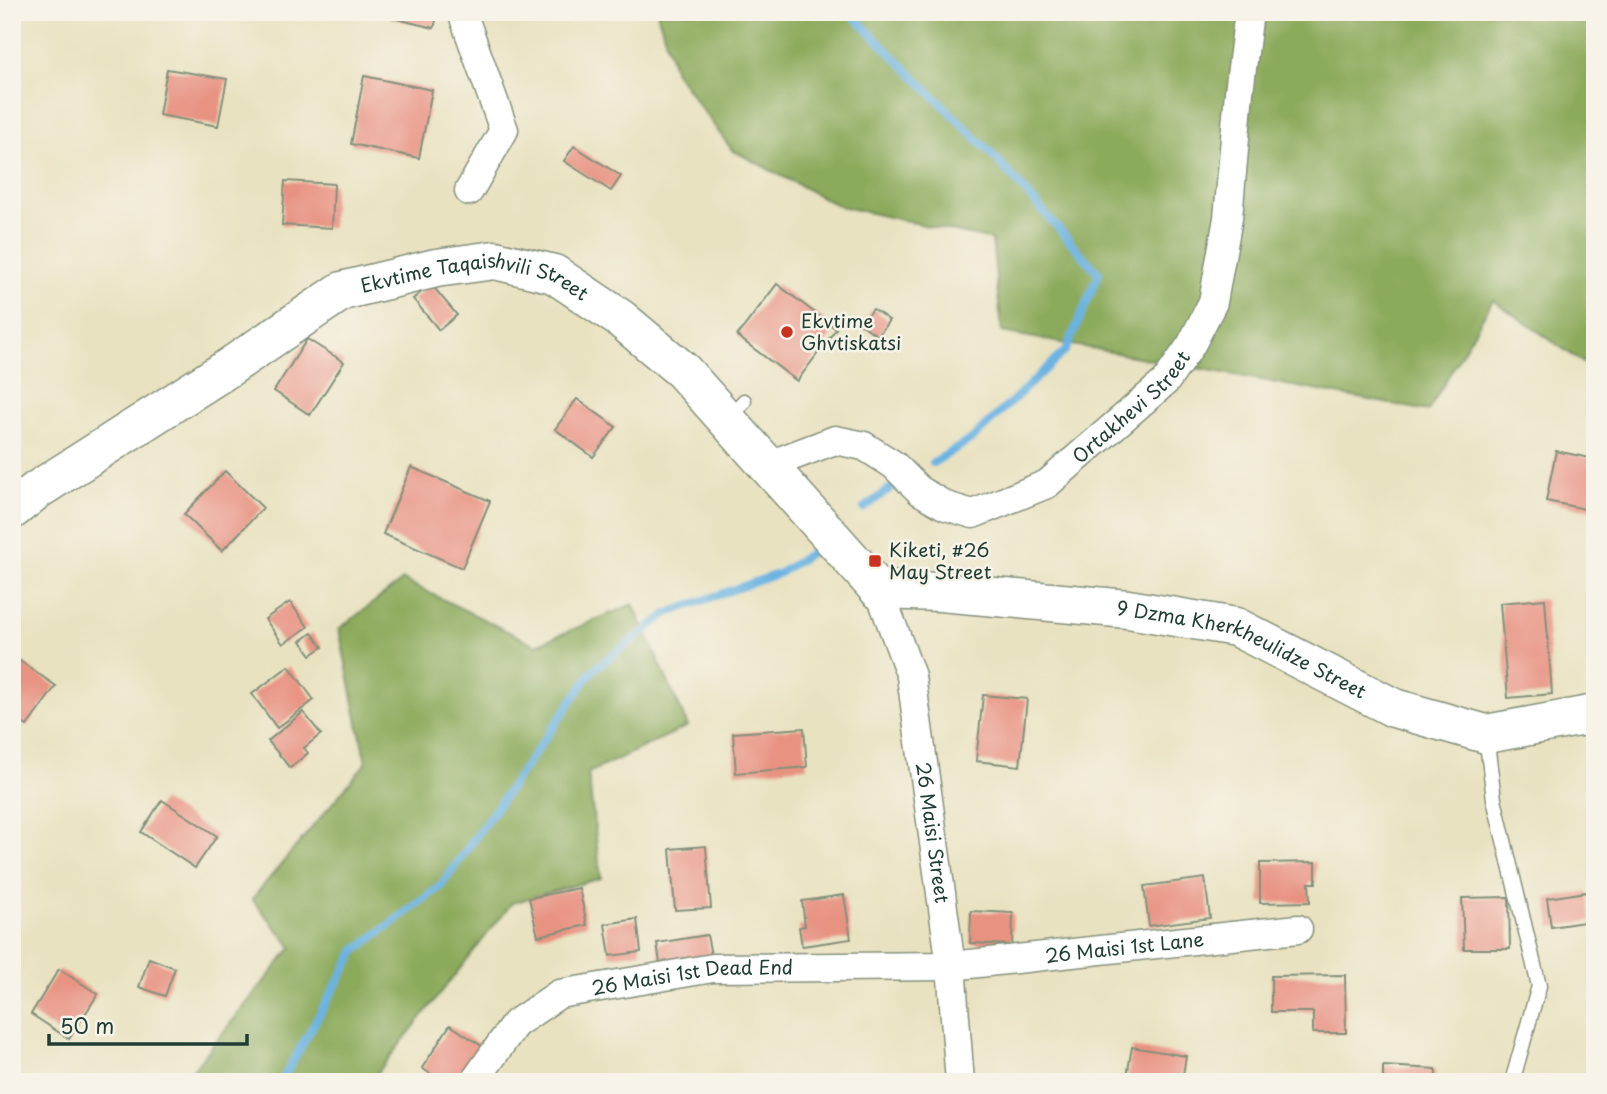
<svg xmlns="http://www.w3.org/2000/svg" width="1607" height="1094" font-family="'Playpen Sans',sans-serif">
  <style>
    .forest { fill: #8caa5c; stroke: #567448; stroke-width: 2 }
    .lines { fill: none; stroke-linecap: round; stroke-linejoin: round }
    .stream { stroke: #6bb3e2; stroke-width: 8 }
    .building { fill: #e89282 }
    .lane-casing { stroke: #84907a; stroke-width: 17 }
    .street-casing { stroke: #84907a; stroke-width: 31 }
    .secondary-casing { stroke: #84907a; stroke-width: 41 }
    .lane { stroke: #fff; stroke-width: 14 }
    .street { stroke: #fff; stroke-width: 28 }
    .secondary { stroke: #fff; stroke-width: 38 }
    .poi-dot { fill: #c8321e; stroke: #f7f3e8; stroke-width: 2.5 }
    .labels { text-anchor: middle; stroke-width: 5; stroke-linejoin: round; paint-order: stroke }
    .street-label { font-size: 19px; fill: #1f3d34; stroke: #f7f3e8 }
    .poi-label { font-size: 19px; fill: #1f3d34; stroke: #f7f3e8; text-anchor: start }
  </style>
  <rect width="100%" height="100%" fill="#f7f3e8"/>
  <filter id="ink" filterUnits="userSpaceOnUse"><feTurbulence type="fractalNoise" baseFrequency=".0143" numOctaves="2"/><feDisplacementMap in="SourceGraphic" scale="14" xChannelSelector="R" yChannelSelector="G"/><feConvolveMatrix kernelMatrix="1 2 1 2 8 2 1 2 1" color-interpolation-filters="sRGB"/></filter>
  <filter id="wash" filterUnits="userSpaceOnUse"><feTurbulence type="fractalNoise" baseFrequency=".00686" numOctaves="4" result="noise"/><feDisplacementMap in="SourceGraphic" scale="28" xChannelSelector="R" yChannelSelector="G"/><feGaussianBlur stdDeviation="1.57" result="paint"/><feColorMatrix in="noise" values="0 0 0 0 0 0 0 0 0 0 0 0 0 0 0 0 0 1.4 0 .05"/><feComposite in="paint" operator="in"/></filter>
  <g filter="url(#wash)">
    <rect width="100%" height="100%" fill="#e9e2c1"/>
    <g class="forest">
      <polygon points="657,12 1284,12 1361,18 1362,12 1595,12 1595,371 1493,300 1428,411 1002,332 992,240 839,206 732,150 675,72"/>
      <polygon points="403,580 536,645 633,604 688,726 588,773 601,878 512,903 370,1082 183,1082 292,947 252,899 366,763 339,629"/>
    </g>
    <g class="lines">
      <g class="stream">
        <polyline points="849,12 990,152 1099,274 1066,350 973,438 933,463"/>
        <polyline points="864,508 895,485"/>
        <polyline points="281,1082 356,950 441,886 594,669 668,613 780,573 812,552"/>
      </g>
    </g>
    <g id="blocks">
      <g class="building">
        <polygon points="394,12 438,12 434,28 392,18"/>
        <polygon points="167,69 227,79 218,126 159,115"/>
        <polygon points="364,76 432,90 419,158 351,144"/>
        <polygon points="574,146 621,176 611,191 564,161"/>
        <polygon points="12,166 18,167 14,194 12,194"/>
        <polygon points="285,181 334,184 332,228 282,225"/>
        <polygon points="431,284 457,315 439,330 413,299"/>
        <polygon points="777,284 836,329 797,381 737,336"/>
        <polygon points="873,309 889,320 878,336 861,324"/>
        <polygon points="307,339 344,362 310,415 274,391"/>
        <polygon points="577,399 616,427 593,457 555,429"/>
        <polygon points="1556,451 1595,459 1595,511 1546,501"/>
        <polygon points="411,467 490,501 462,568 383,534"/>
        <polygon points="225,471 263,508 222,551 184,514"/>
        <polygon points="1545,599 1552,694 1508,698 1500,603"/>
        <polygon points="290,602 308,627 283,644 265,619"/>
        <polygon points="312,633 323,647 311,655 301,641"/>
        <polygon points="20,661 56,686 27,726 12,716 12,672"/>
        <polygon points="289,666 314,700 277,728 252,694"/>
        <polygon points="983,695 1027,699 1020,766 976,761"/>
        <polygon points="303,712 321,734 304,748 308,753 290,768 268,741"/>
        <polygon points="804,728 807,767 736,773 733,733"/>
        <polygon points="162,800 217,836 195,868 141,832"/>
        <polygon points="706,846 711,908 675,910 670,849"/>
        <polygon points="1316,862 1316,883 1309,883 1310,902 1260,903 1260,863"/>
        <polygon points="1205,878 1210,918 1149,926 1144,886"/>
        <polygon points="579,888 587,925 538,936 529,898"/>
        <polygon points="1587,892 1591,921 1551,927 1547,898"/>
        <polygon points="844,895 851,939 802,946 799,927 805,926 802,901"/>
        <polygon points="1509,897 1510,949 1464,949 1462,898"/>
        <polygon points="971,911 1013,913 1012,945 970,943"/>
        <polygon points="637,919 641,952 610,956 605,924"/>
        <polygon points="707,935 711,955 660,963 657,943"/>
        <polygon points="149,958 175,968 165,996 139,987"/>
        <polygon points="59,969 98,994 69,1039 31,1014"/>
        <polygon points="1345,975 1346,1033 1313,1033 1313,1012 1271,1012 1271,976"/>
        <polygon points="450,1025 488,1050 467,1082 442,1082 422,1068"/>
        <polygon points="1132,1047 1186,1056 1182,1082 1126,1082"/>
        <polygon points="1383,1066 1436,1069 1436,1082 1383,1082"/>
      </g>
    </g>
  </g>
  <g filter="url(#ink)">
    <use href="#blocks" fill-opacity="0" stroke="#84907a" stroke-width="2"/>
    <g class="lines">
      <g class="lane-casing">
        <g id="lane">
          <polyline points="729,420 744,401"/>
          <polyline points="1486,735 1494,799 1539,986 1512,1082"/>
        </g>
      </g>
      <g class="street-casing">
        <g id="street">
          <polyline points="462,12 504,130 469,191"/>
          <path id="s1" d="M769 465 835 440 864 446 894 465 920 491 946 506 973 514 1047 484 1166 381 1191 345 1213 302 1228 218 1239 92 1249 12"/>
          <path id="s2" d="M879 590 911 676 951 966 960 1082"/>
          <path id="s3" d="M474 1082 515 1024 559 994 713 968 951 966 1298 929"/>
        </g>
      </g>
      <g class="secondary-casing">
        <g id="secondary">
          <path id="s4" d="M12 510 37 490 225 370 342 291 436 268 495 260 554 274 621 319 683 371 879 590 940 592 1128 609 1236 627 1394 708 1486 734 1595 714"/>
        </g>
      </g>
      <use href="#lane" class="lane"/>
      <use href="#street" class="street"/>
      <use href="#secondary" class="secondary"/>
    </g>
  </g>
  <g class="poi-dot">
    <circle cx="787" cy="332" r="7"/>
    <rect x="868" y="554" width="14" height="14" rx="3.5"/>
  </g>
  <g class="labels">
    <g class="street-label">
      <text dy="7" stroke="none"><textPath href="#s4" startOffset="534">Ekvtime Taqaishvili Street</textPath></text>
      <text dy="7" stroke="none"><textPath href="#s1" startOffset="425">Ortakhevi Street</textPath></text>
      <text dy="7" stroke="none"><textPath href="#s4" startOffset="1440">9 Dzma Kherkheulidze Street</textPath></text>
      <text dy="7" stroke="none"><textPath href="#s2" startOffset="250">26 Maisi Street</textPath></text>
      <text dy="7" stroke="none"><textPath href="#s3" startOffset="693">26 Maisi 1st Lane</textPath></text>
      <text dy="7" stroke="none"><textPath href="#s3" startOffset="259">26 Maisi 1st Dead End</textPath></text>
    </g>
    <g class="poi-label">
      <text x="801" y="328">Ekvtime<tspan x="801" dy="22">Ghvtiskatsi</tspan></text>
      <text x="889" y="557">Kiketi, #26<tspan x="889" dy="22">May Street</tspan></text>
    </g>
  </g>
  <rect width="1607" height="1094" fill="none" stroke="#f7f3e8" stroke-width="42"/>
  <path d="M49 1034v10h198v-10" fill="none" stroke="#1f3d34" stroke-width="3.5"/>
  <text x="60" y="1034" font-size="21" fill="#1f3d34" stroke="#f7f3e8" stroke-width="5" paint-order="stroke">50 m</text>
</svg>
